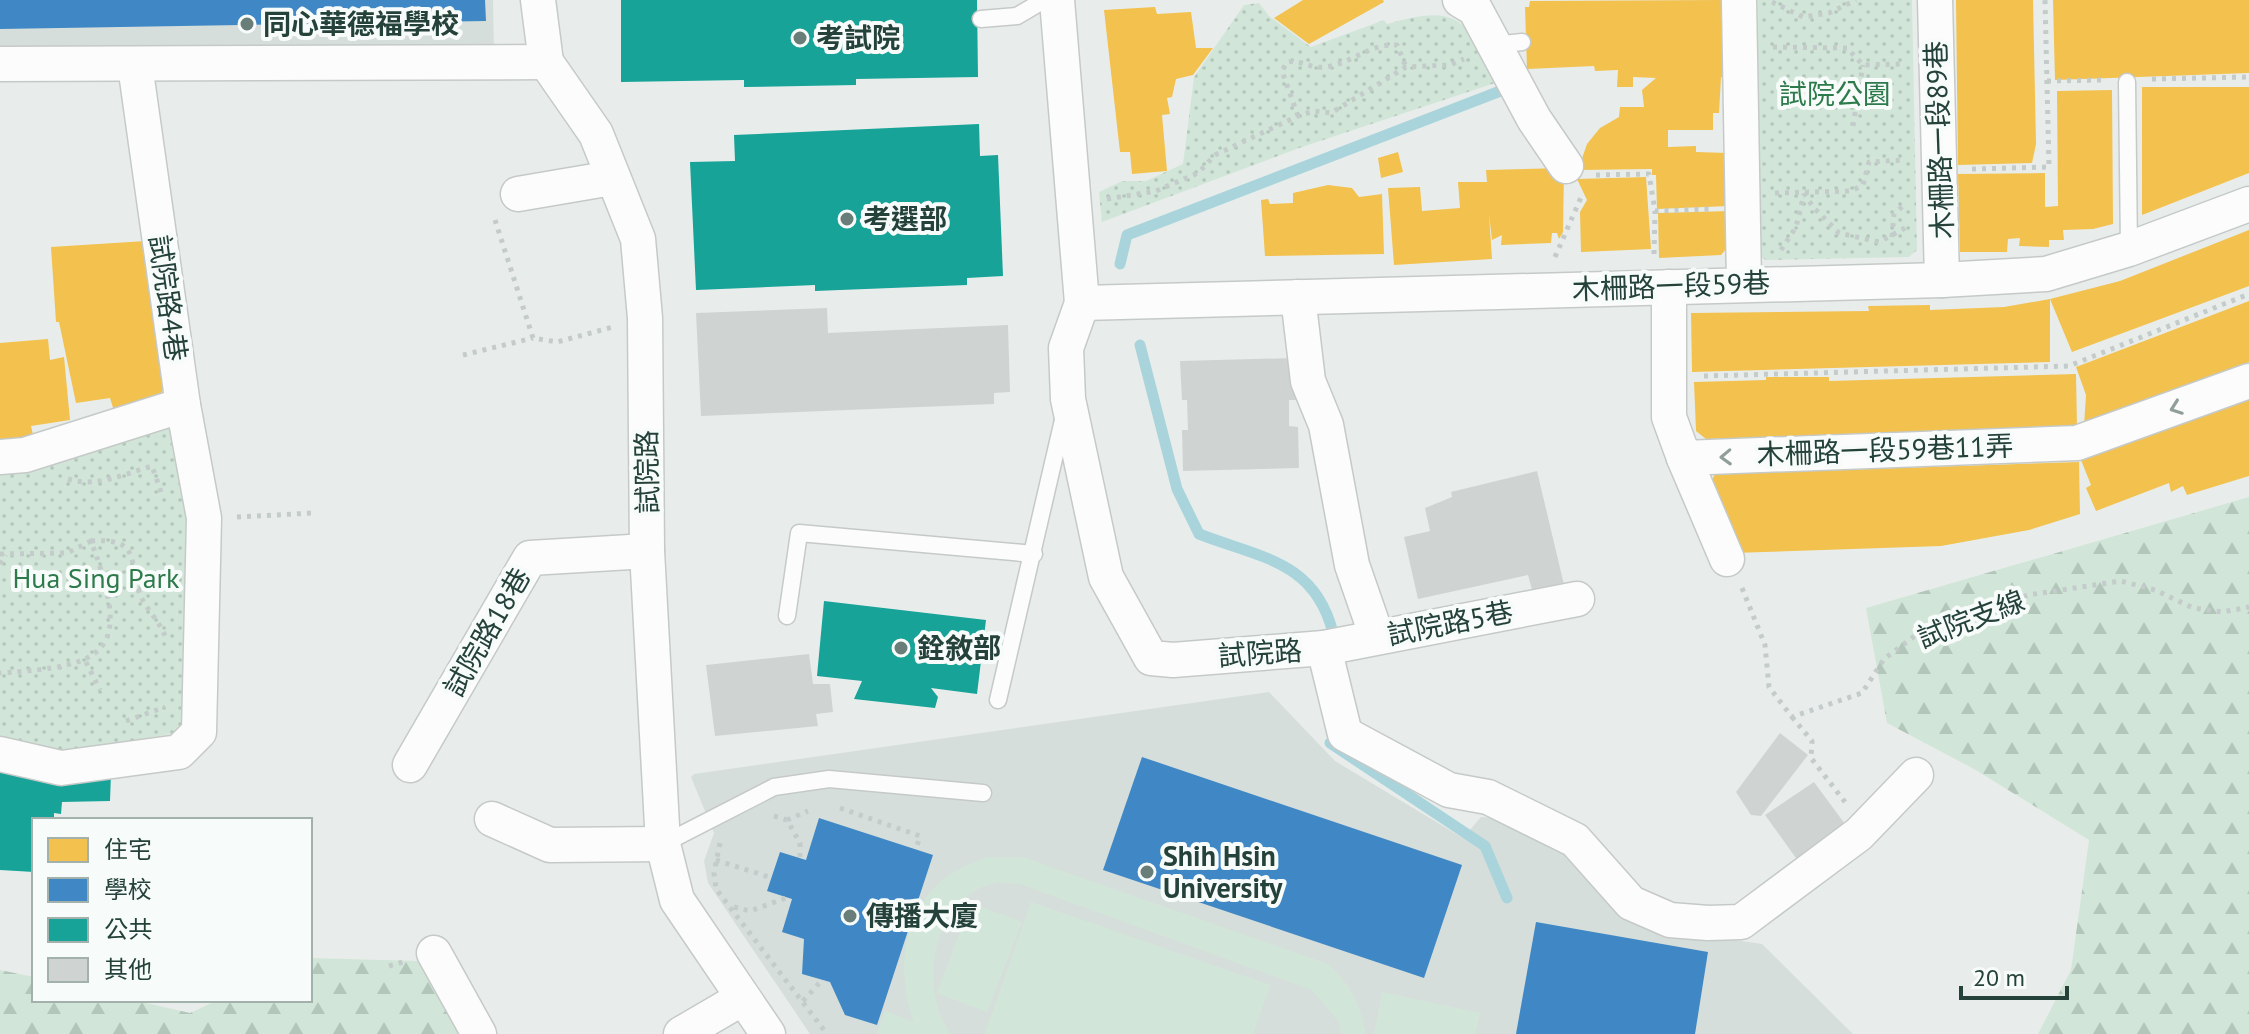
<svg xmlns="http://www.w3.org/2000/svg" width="2249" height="1034" font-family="'PT Sans','Noto Sans TC',sans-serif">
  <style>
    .built { fill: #d6dedb }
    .grass { fill: #d1e6d8 }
    .forest { fill: url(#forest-firs) }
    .park { fill: url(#park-dots) }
    .homes { fill: #f2c14e }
    .schools { fill: #3f88c5 }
    .public { fill: #17a398 }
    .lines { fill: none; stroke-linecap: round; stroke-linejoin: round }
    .stream { stroke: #a9d4db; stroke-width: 11 }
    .building { fill: #cfd4d2 }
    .service-casing { stroke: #c5cac8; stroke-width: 19 }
    .minor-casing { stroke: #c5cac8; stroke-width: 37 }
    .path { stroke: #c3ccca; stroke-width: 5; stroke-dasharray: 4 6; stroke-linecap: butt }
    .service { stroke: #fcfcfc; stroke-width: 16 }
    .minor { stroke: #fcfcfc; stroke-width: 34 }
    .oneway { stroke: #909f9b }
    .poi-dot { fill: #697e78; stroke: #f7fbf9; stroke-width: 3 }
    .labels { text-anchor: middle; stroke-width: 8; stroke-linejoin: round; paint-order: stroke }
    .poi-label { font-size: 28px; font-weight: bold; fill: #24423a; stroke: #f7fbf9; text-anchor: start }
    .park-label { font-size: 28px; fill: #2d7a4b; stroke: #f7fbf9 }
    .street-label { font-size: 28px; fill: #24423a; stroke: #f7fbf9 }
  </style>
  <defs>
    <pattern id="forest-firs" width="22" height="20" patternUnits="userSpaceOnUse" patternTransform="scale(2)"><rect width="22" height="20" fill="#d1e6d8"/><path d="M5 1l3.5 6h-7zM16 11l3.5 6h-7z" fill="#b3c6ba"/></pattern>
    <pattern id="park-dots" width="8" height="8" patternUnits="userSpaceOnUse" patternTransform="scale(2)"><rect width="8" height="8" fill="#d1e6d8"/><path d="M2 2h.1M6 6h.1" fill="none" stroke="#b3c6ba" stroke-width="1.8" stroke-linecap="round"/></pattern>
  </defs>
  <rect width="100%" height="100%" fill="#e8edeb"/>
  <g class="built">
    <polygon points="0,0 493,0 494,50 0,48"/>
    <polygon points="1269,692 1335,761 1463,838 1481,817 1511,819 1573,858 1639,926 1762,944 1853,1034 810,1034 708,883 704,861 714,833 691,777 694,774"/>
  </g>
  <g class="grass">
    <path d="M987 857 1025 858 1328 964C1351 985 1360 1004 1366 1034H1341L1339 1022 1312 990 1020 884C1012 884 1002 881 995 883 932 896 917 990 951 1034H877L885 1011 914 1022C897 977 900 919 938 884 950 871 971 864 987 857Z"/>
    <polygon points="1031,902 1270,985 1253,1034 985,1034"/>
    <polygon points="971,903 1022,922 987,1012 937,993"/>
    <polygon points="1382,992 1480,1013 1475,1034 1374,1034"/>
  </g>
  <g class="forest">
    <polygon points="2249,497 2249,1034 2038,1034 2071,970 2089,840 1974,769 1887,723 1866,608"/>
    <polygon points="310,958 419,961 461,1034 0,1034 0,970 34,977 34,1000 133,1000 190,1013 218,1000 310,1000"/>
  </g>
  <g class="park">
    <polygon points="1758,0 1912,0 1917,250 1909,257 1766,260 1758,255"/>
    <path d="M1259 3 1269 16 1311 47 1384 20 1387 24C1459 3 1467 19 1498 82L1299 148 1102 222 1099 192 1122 181H1146L1183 164 1194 77 1244 5Z"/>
    <polygon points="164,425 176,432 192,521 190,722 182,732 59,753 0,740 0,470"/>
  </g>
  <g class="homes">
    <polygon points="1303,0 1383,0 1384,2 1309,44 1274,18"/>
    <polygon points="1721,0 1728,12 1729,77 1721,77 1719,113 1713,113 1713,130 1668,130 1668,147 1696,146 1696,152 1728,153 1729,206 1657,209 1656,175 1652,175 1652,169 1578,170 1587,144 1600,128 1619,117 1620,107 1644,107 1642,90 1656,78 1633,77 1633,87 1617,87 1618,70 1595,71 1594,66 1527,69 1525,7 1529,7 1530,1"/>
    <polygon points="1956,0 2033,0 2036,144 2032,163 1958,165"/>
    <polygon points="2053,0 2249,0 2249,73 2055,80"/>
    <polygon points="1155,7 1157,14 1191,12 1196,48 1213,48 1193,75 1176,79 1172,97 1167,98 1170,114 1162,115 1167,171 1132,174 1130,152 1120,152 1104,10"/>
    <polygon points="2142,87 2249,87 2249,173 2142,215"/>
    <polygon points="2112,90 2113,224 2093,229 2063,230 2064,240 2049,240 2049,247 2019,246 2020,238 2008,239 2007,252 1960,252 1958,174 2045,173 2045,207 2058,206 2057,91"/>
    <polygon points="1398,152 1403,172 1381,178 1378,158"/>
    <polygon points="1564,168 1563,232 1559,239 1557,233 1552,233 1551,243 1501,245 1502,235 1492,240 1489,214 1492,259 1394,265 1388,188 1420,187 1422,211 1460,208 1458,182 1487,182 1486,170"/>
    <polygon points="1646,177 1651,249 1581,252 1580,212 1587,200 1577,179"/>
    <polygon points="1328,185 1352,188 1359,197 1382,194 1384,254 1265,256 1261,200 1268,199 1270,204 1293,203 1293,193"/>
    <polygon points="1729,211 1727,248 1721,255 1659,258 1658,213"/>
    <polygon points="2249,230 2249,286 2072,352 2050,299 2120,281"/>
    <polygon points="146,241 169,382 156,400 115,414 110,398 76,403 59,322 56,322 51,247"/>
    <polygon points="2050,299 2050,362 1692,372 1691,313 1869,311 1868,306 1930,305 1930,310 2004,307"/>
    <polygon points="2249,301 2249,362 2084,426 2086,395 2076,367"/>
    <polygon points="48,339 50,360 64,357 70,420 31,426 34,439 0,444 0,343"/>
    <polygon points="2076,374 2077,427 1706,439 1696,431 1694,382 1766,380 1766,377 1829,377 1829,381"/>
    <polygon points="2249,394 2249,476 2187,495 2183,486 2171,492 2169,483 2096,511 2086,488 2091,485 2081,460"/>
    <polygon points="2079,462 2080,514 2029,530 1941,546 1733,553 1709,486 1715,474"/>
  </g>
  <g class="schools">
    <polygon points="0,0 485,0 486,21 0,29"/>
    <polygon points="1142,757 1462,865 1424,978 1103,870"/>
    <polygon points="819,818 933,855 877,1025 845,1015 830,982 802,974 804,939 782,932 792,899 767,891 780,852 806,860"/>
    <polygon points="1536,922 1708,952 1695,1034 1516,1034"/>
  </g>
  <g class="public">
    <polygon points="621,0 977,0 978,77 856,79 856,85 744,87 744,80 621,82"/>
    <polygon points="979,124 980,156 998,155 1003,276 967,278 967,285 815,291 815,285 696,290 690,162 735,161 734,135"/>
    <polygon points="824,601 986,620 977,694 931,688 938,697 935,708 854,699 862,681 817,676"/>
    <polygon points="0,765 111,773 110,801 62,802 61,814 54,813 54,820 34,820 34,872 0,870"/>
  </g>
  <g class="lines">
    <g class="stream">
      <polyline points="1120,264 1127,235 1503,90"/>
      <path d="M1140 345 1177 489 1199 534C1261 558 1315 561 1333 633"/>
      <polyline points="1330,743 1485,846 1507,898"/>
    </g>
  </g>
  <g class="building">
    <polygon points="827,308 828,333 1008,325 1010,392 994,393 994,404 701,416 696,313"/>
    <polygon points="1295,358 1297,400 1289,400 1289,426 1298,427 1299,468 1183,471 1182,430 1188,430 1187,400 1182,400 1180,361"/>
    <polygon points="1537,471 1565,589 1534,597 1528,575 1418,599 1404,537 1430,531 1425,508 1452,497 1451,492"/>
    <polygon points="809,654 813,684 830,684 833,712 816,714 818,726 715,736 706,665"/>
    <polygon points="1780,733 1808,755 1761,816 1751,815 1736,792"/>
    <polygon points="1814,782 1845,824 1801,865 1765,815"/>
  </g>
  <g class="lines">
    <g class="service-casing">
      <g id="service">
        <polyline points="981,19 1017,16 1044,0"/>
        <polyline points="1494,45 1522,42"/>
        <polyline points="2127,82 2129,249"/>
        <polyline points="787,616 799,533 1034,554"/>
        <polyline points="998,700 1063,420"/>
        <polyline points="663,844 774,787 829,779 983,793"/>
      </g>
    </g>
    <g class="minor-casing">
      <g id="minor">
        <polyline points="538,0 546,62 596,134 638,239 645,318 647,551 663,844 677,900 768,1034"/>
        <polyline points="1057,0 1082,303 1066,348 1068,399 1106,577 1151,658 1173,660 1324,648 1577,599"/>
        <polyline points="1460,0 1475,9 1534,119 1566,166"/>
        <polyline points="1739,0 1744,283"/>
        <polyline points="1935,0 1942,280"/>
        <polyline points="0,64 546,62"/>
        <polyline points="518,194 612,178"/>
        <polyline points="1669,287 1669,417 1684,458 2077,443 2249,381"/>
        <polyline points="1298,297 1308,381 1326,425 1352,565 1377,637"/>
        <polyline points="1082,303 1942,280 2046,274 2129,249 2249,204"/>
        <polyline points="0,457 25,455 183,405"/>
        <polyline points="1684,458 1727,559"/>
        <polyline points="1324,648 1345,734 1449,790 1488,797 1575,840 1631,903 1670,920 1708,923 1741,922 1859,834 1916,775"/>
        <polyline points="0,754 61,768 179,752 199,732 204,518 183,405 135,65"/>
        <polyline points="410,765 530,558 647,551"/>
        <polyline points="492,819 550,845 663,844"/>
        <polyline points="434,953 479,1034"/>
        <polyline points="681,1034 741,999"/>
      </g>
    </g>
    <g class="path">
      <polyline points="1772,2 1803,17 1829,13 1856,0"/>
      <polyline points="1773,47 1847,48 1863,65 1904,64"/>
      <polyline points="2152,79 2249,77"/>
      <polyline points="2047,81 2102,80"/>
      <path d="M1298 116 1282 71 1287 62C1301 59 1310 69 1324 67 1350 65 1370 43 1397 45L1406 67"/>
      <polyline points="1853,126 1863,65"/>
      <polyline points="1972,169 2049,167 2045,0"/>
      <polyline points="1596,175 1649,174 1655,211 1710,209"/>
      <polyline points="1775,193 1851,191 1863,185 1869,162 1905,160"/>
      <polyline points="1804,193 1813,207 1839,233 1879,242 1907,227"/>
      <polyline points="1107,199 1156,191 1198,173 1215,155 1298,116 1314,111 1331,113 1406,67 1450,65 1464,59"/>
      <polyline points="495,220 533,338 557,342 613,327"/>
      <polyline points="1892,237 1894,214 1905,204"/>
      <polyline points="1781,250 1796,227 1804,194"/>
      <polyline points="1654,254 1655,211"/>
      <polyline points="1555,257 1582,195"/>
      <polyline points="463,355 533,338"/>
      <polyline points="1704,376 2069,366 2249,294"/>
      <path d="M68 479C96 488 124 474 152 466L161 492"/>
      <polyline points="237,517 313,513"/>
      <path d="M91 541C140 538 129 559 139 592 144 607 159 620 165 636"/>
      <path d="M0 554 67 553 91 541C132 652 110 666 0 673"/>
      <polyline points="0,564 6,555"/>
      <polyline points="1742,588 1765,645 1769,687 1792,717 1862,693 1884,659 1916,635 2028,595 2121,581 2155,590 2193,608 2223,612 2249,607"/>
      <polyline points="86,662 100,690"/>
      <polyline points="1792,717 1812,741 1811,758 1845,802"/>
      <polyline points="126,721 165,707"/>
      <polyline points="840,808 920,836 916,849"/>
      <polyline points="774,816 787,820 800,843 800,858"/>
      <polyline points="787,820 808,811"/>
      <polyline points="720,843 714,873 716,889 827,1034"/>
      <polyline points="716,860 772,878"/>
      <polyline points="734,907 750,911 786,898"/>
      <polyline points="389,966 403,962"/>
      <polyline points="803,1001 822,980"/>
    </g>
    <use href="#service" class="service"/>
    <use href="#minor" class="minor"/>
  </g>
  <defs><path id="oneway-chevron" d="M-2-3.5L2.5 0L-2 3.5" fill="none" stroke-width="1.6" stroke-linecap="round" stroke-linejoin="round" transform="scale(2)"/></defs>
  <g class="oneway">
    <use href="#oneway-chevron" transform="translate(2176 408) rotate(160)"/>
    <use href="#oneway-chevron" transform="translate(1726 457) rotate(178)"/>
  </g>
  <g class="poi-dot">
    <circle cx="247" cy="24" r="8"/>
    <circle cx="800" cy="38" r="8"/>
    <circle cx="847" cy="219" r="8"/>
    <circle cx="901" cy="648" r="8"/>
    <circle cx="1147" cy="872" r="8"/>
    <circle cx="850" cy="916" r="8"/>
  </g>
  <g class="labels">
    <g class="poi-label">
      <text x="263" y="34">同心華德福學校</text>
      <text x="816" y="48">考試院</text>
      <text x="863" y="229">考選部</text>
      <text x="917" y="658">銓敘部</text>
      <text x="1163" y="866">Shih Hsin<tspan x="1163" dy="32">University</tspan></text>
      <text x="866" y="926">傳播大廈</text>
    </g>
    <g class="park-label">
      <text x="1835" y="104">試院公園</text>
      <text x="96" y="588">Hua Sing Park</text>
    </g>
    <g class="street-label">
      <text transform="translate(1939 140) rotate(-92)" y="10">木柵路一段89巷</text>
      <text transform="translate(1671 286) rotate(-2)" y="10">木柵路一段59巷</text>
      <text transform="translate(168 298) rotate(82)" y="10">試院路4巷</text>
      <text transform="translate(1885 450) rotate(-2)" y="10">木柵路一段59巷11弄</text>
      <text transform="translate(647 472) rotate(-91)" y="10">試院路</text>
      <text transform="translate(1971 619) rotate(-21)" y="10">試院支線</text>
      <text transform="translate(1450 623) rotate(-11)" y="10">試院路5巷</text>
      <text transform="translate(487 632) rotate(-60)" y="10">試院路18巷</text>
      <text transform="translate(1260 653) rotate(-4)" y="10">試院路</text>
    </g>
  </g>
  <rect x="32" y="818" width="280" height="184" fill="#f7fbf9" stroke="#a3b1ad" stroke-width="2"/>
  <rect x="48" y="838" width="40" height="24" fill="#f2c14e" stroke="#a3b1ad" stroke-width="2"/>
  <text x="104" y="858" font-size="24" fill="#24423a">住宅</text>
  <rect x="48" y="878" width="40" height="24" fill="#3f88c5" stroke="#a3b1ad" stroke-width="2"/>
  <text x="104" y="898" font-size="24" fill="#24423a">學校</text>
  <rect x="48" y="918" width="40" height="24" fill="#17a398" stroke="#a3b1ad" stroke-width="2"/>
  <text x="104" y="938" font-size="24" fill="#24423a">公共</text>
  <rect x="48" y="958" width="40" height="24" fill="#cfd4d2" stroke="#a3b1ad" stroke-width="2"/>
  <text x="104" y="978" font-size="24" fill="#24423a">其他</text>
  <path d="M1961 986v12h106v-12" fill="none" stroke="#24423a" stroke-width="4"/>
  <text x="1973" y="986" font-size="24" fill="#24423a" stroke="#f7fbf9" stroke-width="6" paint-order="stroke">20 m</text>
</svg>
